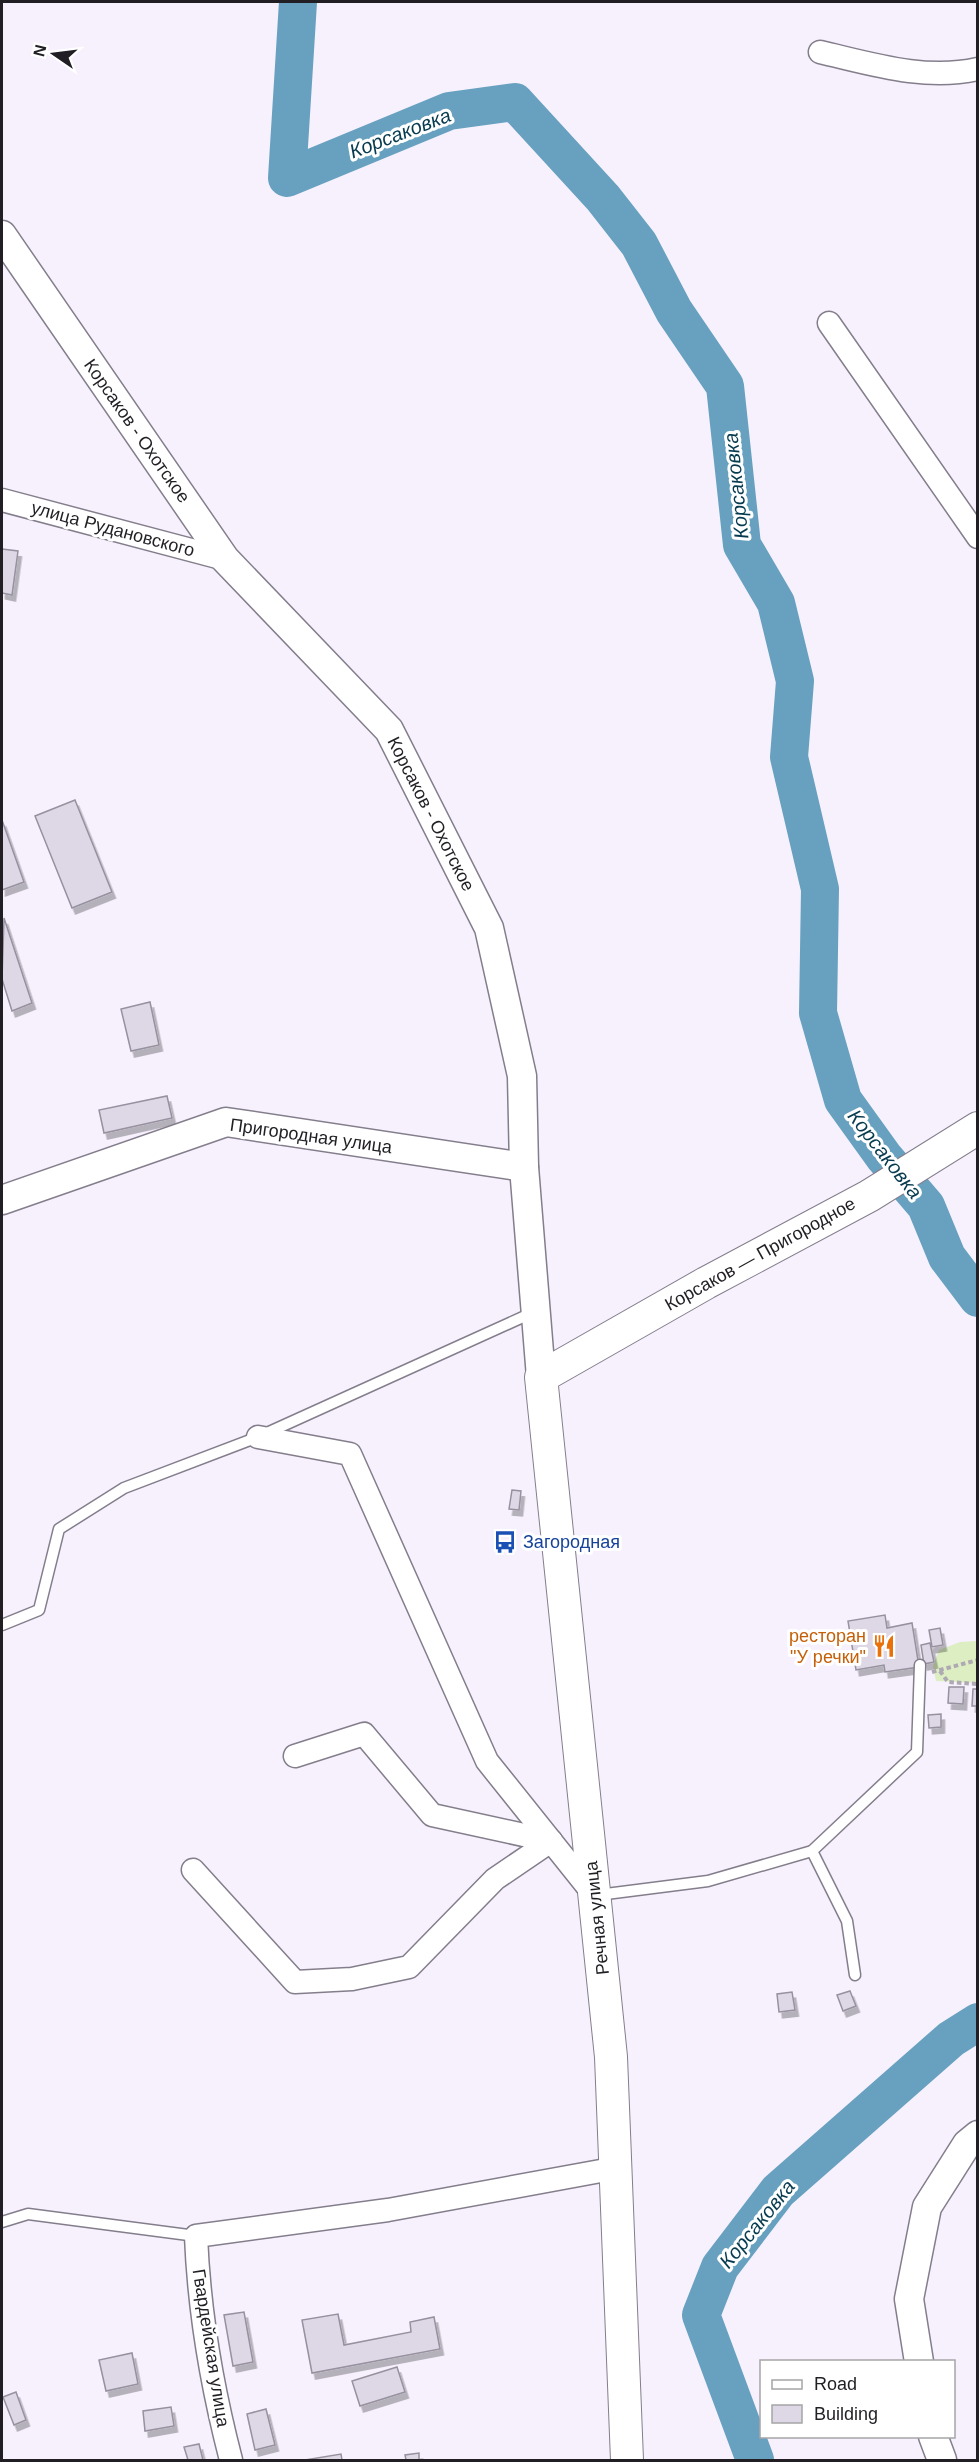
<svg xmlns="http://www.w3.org/2000/svg" width="979" height="2462" font-family="Helvetica,sans-serif">
  <style>
    .green { fill: #dceec2 }
    .lines { fill: none; stroke-linecap: round; stroke-linejoin: round }
    .river { stroke: #67a1bf; stroke-width: 38 }
    .building { fill: #ded7e6; stroke: #97919f; stroke-width: 1.5; filter: url(#shadow) }
    .service-casing { stroke: #847e8c; stroke-width: 13 }
    .minor-casing { stroke: #847e8c; stroke-width: 25 }
    .tertiary-casing { stroke: #847e8c; stroke-width: 31 }
    .secondary-casing { stroke: #847e8c; stroke-width: 34 }
    .path { stroke: #aea9b3; stroke-width: 4; stroke-dasharray: 4.5 3; stroke-linecap: butt }
    .service { stroke: #fff; stroke-width: 10 }
    .minor { stroke: #fff; stroke-width: 22 }
    .tertiary { stroke: #fff; stroke-width: 28 }
    .secondary { stroke: #fff; stroke-width: 32 }
    .labels { text-anchor: middle; stroke-width: 6; stroke-linejoin: round; paint-order: stroke }
    .street-label { font-size: 18px; fill: #211e24; stroke: #fff }
    .transit-label { font-size: 18px; fill: #164399; stroke: #fff; text-anchor: start }
    .food-label { font-size: 18px; fill: #c56008; stroke: #fff; text-anchor: end }
    .water-label { font-size: 20px; font-style: italic; fill: #073b50; stroke: #fff }
  </style>
  <defs>
    <filter id="shadow"><feDropShadow dx="3.5" dy="6" stdDeviation="0" flood-color="#0004"/></filter>
  </defs>
  <rect width="100%" height="100%" fill="#f7f1fe"/>
  <polygon class="green" points="977,1641 977,1683 936,1681 933,1666 939,1650 960,1642"/>
  <g class="lines">
    <g class="river">
      <polyline points="298,2 287,178 449,111 515,102 603,198 639,244 674,311 725,386 742,545 776,603 795,681 789,757 820,889 818,1013 843,1100 884,1157 926,1206 947,1257 978,1298"/>
      <polyline points="755,2460 701,2315 720,2267 778,2191 951,2039 978,2022"/>
    </g>
  </g>
  <g class="building">
    <polygon points="2,549 18,551 12,595 2,593"/>
    <polygon points="75,800 112,892 72,908 35,816"/>
    <polygon points="2,820 24,882 2,890"/>
    <polygon points="4,918 32,1003 12,1011 2,979"/>
    <polygon points="150,1002 159,1045 131,1051 121,1009"/>
    <polygon points="167,1096 172,1118 104,1133 99,1110"/>
    <polygon points="512,1490 521,1491 519,1510 509,1509"/>
    <polygon points="885,1615 887,1628 912,1623 919,1667 885,1672 884,1665 856,1670 848,1621"/>
    <polygon points="940,1628 943,1645 932,1647 929,1630"/>
    <polygon points="930,1643 934,1662 924,1664 921,1645"/>
    <polygon points="949,1687 964,1687 963,1704 948,1703"/>
    <polygon points="973,1689 978,1689 978,1706 972,1706"/>
    <polygon points="941,1714 941,1727 929,1728 928,1715"/>
    <polygon points="850,1991 856,2006 843,2011 837,1995"/>
    <polygon points="792,1992 795,2010 779,2012 777,1994"/>
    <polygon points="244,2312 253,2362 233,2366 224,2315"/>
    <polygon points="338,2314 344,2345 411,2332 410,2322 434,2317 440,2349 312,2373 302,2320"/>
    <polygon points="132,2353 138,2384 106,2391 99,2360"/>
    <polygon points="397,2367 405,2392 360,2406 352,2381"/>
    <polygon points="16,2392 26,2420 14,2425 3,2397"/>
    <polygon points="171,2407 174,2426 145,2431 143,2411"/>
    <polygon points="266,2409 275,2445 255,2450 247,2414"/>
    <polygon points="199,2444 203,2460 188,2460 184,2447"/>
    <polygon points="419,2453 419,2460 406,2460 405,2455"/>
    <polygon points="341,2454 342,2460 305,2460"/>
  </g>
  <g class="lines">
    <g class="service-casing">
      <g id="service">
        <polyline points="2,1625 39,1610 59,1529 124,1488 258,1437 534,1312"/>
        <polyline points="812,1851 847,1921 855,1975"/>
        <polyline points="598,1895 708,1881 812,1851 917,1752 920,1665"/>
        <polyline points="2,2222 28,2214 196,2236"/>
      </g>
    </g>
    <g class="minor-casing">
      <g id="minor">
        <path d="M820 52C872 64 925 81 978 69"/>
        <polyline points="829,323 978,537"/>
        <polyline points="2,500 225,559"/>
        <polyline points="258,1437 350,1454 487,1761 595,1896"/>
        <polyline points="295,1756 364,1734 432,1815 551,1841"/>
        <polyline points="193,1870 295,1982 352,1979 409,1967 495,1879 551,1841"/>
        <path d="M231 2460C212 2387 199 2311 196 2236L388 2210 617 2168"/>
      </g>
    </g>
    <g class="tertiary-casing">
      <g id="tertiary">
        <polyline points="2,235 225,559 389,730 489,928 522,1076 524,1167 541,1377"/>
        <polyline points="2,1200 226,1122 524,1167"/>
        <polyline points="919,2362 909,2299 927,2207 967,2144 978,2135"/>
        <polyline points="933,2436 942,2460"/>
      </g>
    </g>
    <g class="secondary-casing">
      <polyline id="secondary" points="627,2460 611,2057 541,1377 706,1283 869,1196 978,1128"/>
    </g>
    <g class="path">
      <polyline points="940,1671 948,1682 978,1684"/>
      <polyline points="932,1672 978,1660"/>
    </g>
    <use href="#service" class="service"/>
    <use href="#minor" class="minor"/>
    <use href="#tertiary" class="tertiary"/>
    <use href="#secondary" class="secondary"/>
  </g>
  <defs>
    <g id="bus-bare" transform="scale(1.8)"><path d="M-5-6H5V4H4V6H2V4H-2V6H-4V4H-5ZM-3.5-4V0h7V-4ZM-3.5 1.2v1.5H-2V1.2ZM2 1.2v1.5H3.5V1.2Z" fill="#1a4fb4" stroke="#fff" stroke-width="2.5" paint-order="stroke"/></g>
    <g id="restaurant-bare" transform="scale(1.8)"><path d="M-5-6h1v4h1v-4h1v4h1v-4h1v5L-1.5 .5V6h-2V.5L-5-1ZM5-6V6H3V1.5H1.5Q1.5-4 5-6Z" fill="#e8710a" stroke="#fff" stroke-width="2.5" paint-order="stroke"/></g>
  </defs>
  <g fill-rule="evenodd">
    <use href="#bus-bare" x="505" y="1542"/>
    <use href="#restaurant-bare" x="884" y="1646"/>
  </g>
  <g class="labels">
    <g class="street-label">
      <text transform="translate(137 431) rotate(55)" y="6">Корсаков - Охотское</text>
      <text transform="translate(113 529) rotate(15)" y="6">улица Рудановского</text>
      <text transform="translate(431 814) rotate(63)" y="6">Корсаков - Охотское</text>
      <text transform="translate(311 1136) rotate(8)" y="6">Пригородная улица</text>
      <text transform="translate(760 1254) rotate(-29)" y="6">Корсаков — Пригородное</text>
      <text transform="translate(597 1918) rotate(-96)" y="6">Речная улица</text>
      <text transform="translate(211 2348) rotate(81)" y="6">Гвардейская улица</text>
    </g>
    <g class="transit-label">
      <text x="523" y="1548">Загородная</text>
    </g>
    <g class="food-label">
      <text x="866" y="1642">ресторан<tspan x="866" dy="21">"У речки"</tspan></text>
    </g>
    <g class="water-label">
      <text transform="translate(400 133) rotate(-21)" y="7">Корсаковка</text>
      <text transform="translate(736 486) rotate(-96)" y="7">Корсаковка</text>
      <text transform="translate(885 1154) rotate(52)" y="7">Корсаковка</text>
      <text transform="translate(757 2224) rotate(-51)" y="7">Корсаковка</text>
    </g>
  </g>
  <rect width="979" height="2462" fill="none" stroke="#211e24" stroke-width="6"/>
  <rect x="760" y="2360" width="195" height="78" fill="#ffffff" stroke="#a6a5a7" stroke-width="1.5"/>
  <rect x="772" y="2380" width="30" height="9" fill="#ffffff" stroke="#a6a5a7" stroke-width="1.5"/>
  <text x="814" y="2390" font-size="18" fill="#211e24">Road</text>
  <rect x="772" y="2405" width="30" height="18" fill="#ded7e6" stroke="#a6a5a7" stroke-width="1.5"/>
  <text x="814" y="2420" font-size="18" fill="#211e24">Building</text>
  <g transform="translate(54 54) rotate(284)" stroke="#ffffff" stroke-width="4.5" paint-order="stroke">
  <path d="M0-4.5L10 22L0 15L-10 22Z" fill="#211e24"/>
  <text y="-9" font-size="16" font-weight="bold" text-anchor="middle" fill="#211e24">N</text>
  </g>
</svg>
